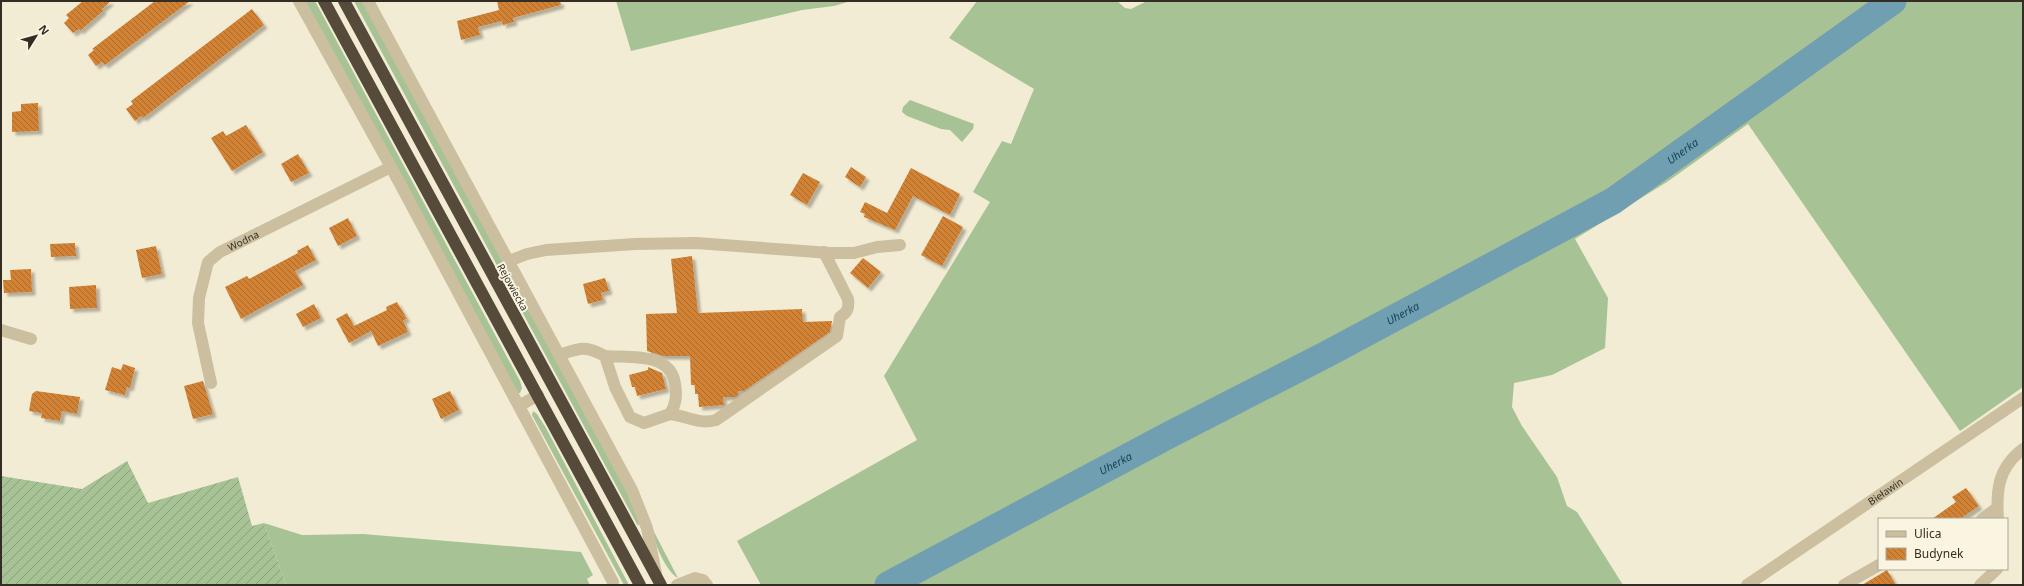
<svg xmlns="http://www.w3.org/2000/svg" width="2024" height="586" font-family="'Noto Sans',sans-serif">
  <style>
    .grass { fill: #a7c294 }
    .garden { fill: url(#garden-furrows) }
    .lines { fill: none; stroke-linecap: round; stroke-linejoin: round }
    .river { stroke: #719fb2; stroke-width: 27 }
    .building { fill: url(#building-back-hatch); filter: url(#shadow) }
    .minor { stroke: #cbbfa0; stroke-width: 12 }
    .highway { stroke: #564a3a; stroke-width: 12 }
    .labels { text-anchor: middle; stroke-width: 4; stroke-linejoin: round; paint-order: stroke }
    .street-label { font-size: 10px; fill: #342d24; stroke: #faf5e1 }
    .water-label { font-size: 11px; font-style: italic; fill: #164359; stroke: #faf5e1 }
  </style>
  <defs>
    <pattern id="garden-furrows" width="10" height="10" patternUnits="userSpaceOnUse"><rect width="10" height="10" fill="#a7c294"/><path d="M-1 1l2-2M0 10L10 0M9 11l2-2" fill="none" stroke="#899e79"/></pattern>
    <pattern id="building-back-hatch" width="6" height="6" patternUnits="userSpaceOnUse"><rect width="6" height="6" fill="#d18234"/><path d="M-1 5l2 2M0 0l6 6M5-1l2 2" fill="none" stroke="#aa6b2c"/></pattern>
    <filter id="shadow"><feDropShadow dx="3.5" dy="3.5" stdDeviation="1" flood-color="#0004"/></filter>
  </defs>
  <rect width="100%" height="100%" fill="#f3ecd4"/>
  <g class="grass">
    <polygon points="304,1 315,1 520,381 522,388 520,393 518,393"/>
    <polygon points="354,1 363,1 626,487 640,521 638,526"/>
    <polygon points="616,1 851,1 834,6 802,10 631,51"/>
    <polygon points="977,1 1117,1 1125,8 1131,9 1147,1 2023,1 2023,387 1960,431 1748,124 1667,182 1575,239 1608,298 1605,348 1552,375 1514,383 1512,407 1522,426 1557,477 1567,506 1577,512 1623,585 761,585 737,541 917,440 884,376 990,202 973,192 1002,141 1011,144 1034,89 949,38"/>
    <polygon points="910,100 974,124 973,129 962,142 950,130 941,129 907,116 902,112 903,107"/>
    <polygon points="533,411 537,414 546,428 629,585 624,585 532,415"/>
    <polygon points="264,523 302,535 363,534 581,552 593,575 587,579 590,585 286,585"/>
    <path d="M652 528 678 578C665 571 654 542 652 528Z"/>
  </g>
  <polygon class="garden" points="127,461 148,503 238,477 252,526 264,523 286,585 1,585 1,476 82,489"/>
  <g class="lines">
    <path class="river" id="s1" d="M888 585 1169 435 1327 354 1613 201 1893 1"/>
  </g>
  <g class="building">
    <polygon points="83,1 111,1 102,9 103,11 80,31 79,29 73,33 64,23 69,18 66,15"/>
    <polygon points="155,1 190,1 105,65 102,62 96,66 88,55 94,50 92,49"/>
    <polygon points="497,1 560,1 561,5 513,18 514,22 503,25 502,21 478,27 480,35 461,40 457,21 499,10"/>
    <polygon points="252,9 264,25 143,118 141,116 135,121 126,109 133,104 131,101"/>
    <polygon points="38,103 39,131 12,132 12,112 21,111 21,104"/>
    <polygon points="246,125 263,152 232,171 211,138 223,131 226,136"/>
    <polygon points="298,154 309,173 291,182 281,164"/>
    <polygon points="851,167 866,177 860,187 845,177"/>
    <polygon points="911,168 960,194 950,215 913,196 895,230 864,217 865,214 860,212 865,202 887,213"/>
    <polygon points="803,173 820,182 807,205 790,195"/>
    <polygon points="943,216 963,227 942,266 921,255"/>
    <polygon points="348,218 357,236 338,246 329,228"/>
    <polygon points="75,243 76,256 51,257 50,244"/>
    <polygon points="308,245 316,260 295,271 303,285 241,319 225,287 247,276 249,279 298,253 297,251"/>
    <polygon points="156,246 162,274 142,278 136,250"/>
    <polygon points="692,256 698,313 802,309 803,322 832,321 830,332 744,391 738,391 738,395 736,397 723,397 724,405 699,407 698,394 695,394 695,385 691,385 690,356 663,356 647,351 646,314 677,313 671,259"/>
    <polygon points="863,258 881,272 868,288 850,273"/>
    <polygon points="31,269 32,292 4,293 3,280 11,280 10,270"/>
    <polygon points="605,278 609,291 601,293 603,300 588,304 583,284"/>
    <polygon points="96,285 97,308 70,309 69,287"/>
    <polygon points="397,302 407,319 403,320 408,332 378,346 371,331 349,343 336,319 347,313 354,326 387,310 386,307"/>
    <polygon points="314,304 321,318 303,327 296,314"/>
    <polygon points="123,364 135,368 130,388 127,387 125,395 105,390 112,367 121,370"/>
    <polygon points="648,367 662,373 666,389 637,396 635,387 632,387 629,375 648,370"/>
    <polygon points="203,381 213,414 193,419 184,386"/>
    <polygon points="36,391 80,397 77,414 62,411 60,421 41,418 42,413 29,411 32,394"/>
    <polygon points="450,391 459,410 441,419 432,399"/>
    <polygon points="1966,488 1979,506 1960,519 1932,519 1956,502 1952,497"/>
    <polygon points="1887,570 1896,585 1862,585"/>
  </g>
  <g class="lines">
    <g class="minor">
      <polyline points="299,1 391,167 613,582"/>
      <polyline points="368,1 632,490 647,528 656,574"/>
      <polyline points="509,261 527,254 546,250 635,244 696,243 830,253 854,253 877,247 900,245"/>
      <polyline points="1,330 31,339"/>
      <path d="M559 355C580 348 585 345 605 356L615 387 630 417 644 423 670 414C676 404 677 396 675 384 671 352 630 358 605 356"/>
      <path id="s2" d="M211 383 198 323 199 298 208 262 220 252 391 167"/>
      <polyline points="519,406 538,395"/>
      <path d="M670 414C687 416 699 425 716 420L837 336 840 317C848 312 849 308 848 299L824 252"/>
      <polyline points="1982,519 1997,508"/>
      <path d="M1998 519C1996 490 1998 468 2023 449"/>
      <polyline points="677,585 695,578 703,580 707,585"/>
      <path id="s3" d="M1747 585 2023 398"/>
      <polyline points="1844,585 1879,565"/>
      <polyline points="1980,585 1997,569"/>
    </g>
    <g class="highway">
      <polyline points="324,1 640,585"/>
      <polyline points="344,1 661,585"/>
    </g>
  </g>
  <g class="labels">
    <g class="street-label">
      <text dy="4" stroke="none"><textPath href="#s2" startOffset="165">Wodna</textPath></text>
      <text transform="translate(513 287) rotate(61)" y="4">Rejowiecka</text>
      <text dy="4" stroke="none"><textPath href="#s3" startOffset="167">Bieławin</textPath></text>
    </g>
    <g class="water-label">
      <text dy="4" stroke="none"><textPath href="#s1" startOffset="906">Uherka</textPath></text>
      <text dy="4" stroke="none"><textPath href="#s1" startOffset="582">Uherka</textPath></text>
      <text dy="4" stroke="none"><textPath href="#s1" startOffset="258">Uherka</textPath></text>
    </g>
  </g>
  <rect width="2024" height="586" fill="none" stroke="#342d24" stroke-width="4"/>
  <rect x="1878" y="518" width="130" height="52" fill="#faf5e1" stroke="#aba595"/>
  <rect x="1886" y="531" width="20" height="6" fill="#cbbfa0" stroke="#aba595"/>
  <text x="1914" y="538" font-size="12" fill="#342d24">Ulica</text>
  <rect x="1886" y="548" width="20" height="12" fill="url(#building-back-hatch)" stroke="#aba595"/>
  <text x="1914" y="558" font-size="12" fill="#342d24">Budynek</text>
  <g transform="translate(36 36) rotate(53)" stroke="#faf5e1" stroke-width="3" paint-order="stroke">
  <path d="M0-3L7 15L0 10L-7 15Z" fill="#342d24"/>
  <text y="-6" font-size="11" font-weight="bold" text-anchor="middle" fill="#342d24">N</text>
  </g>
</svg>
